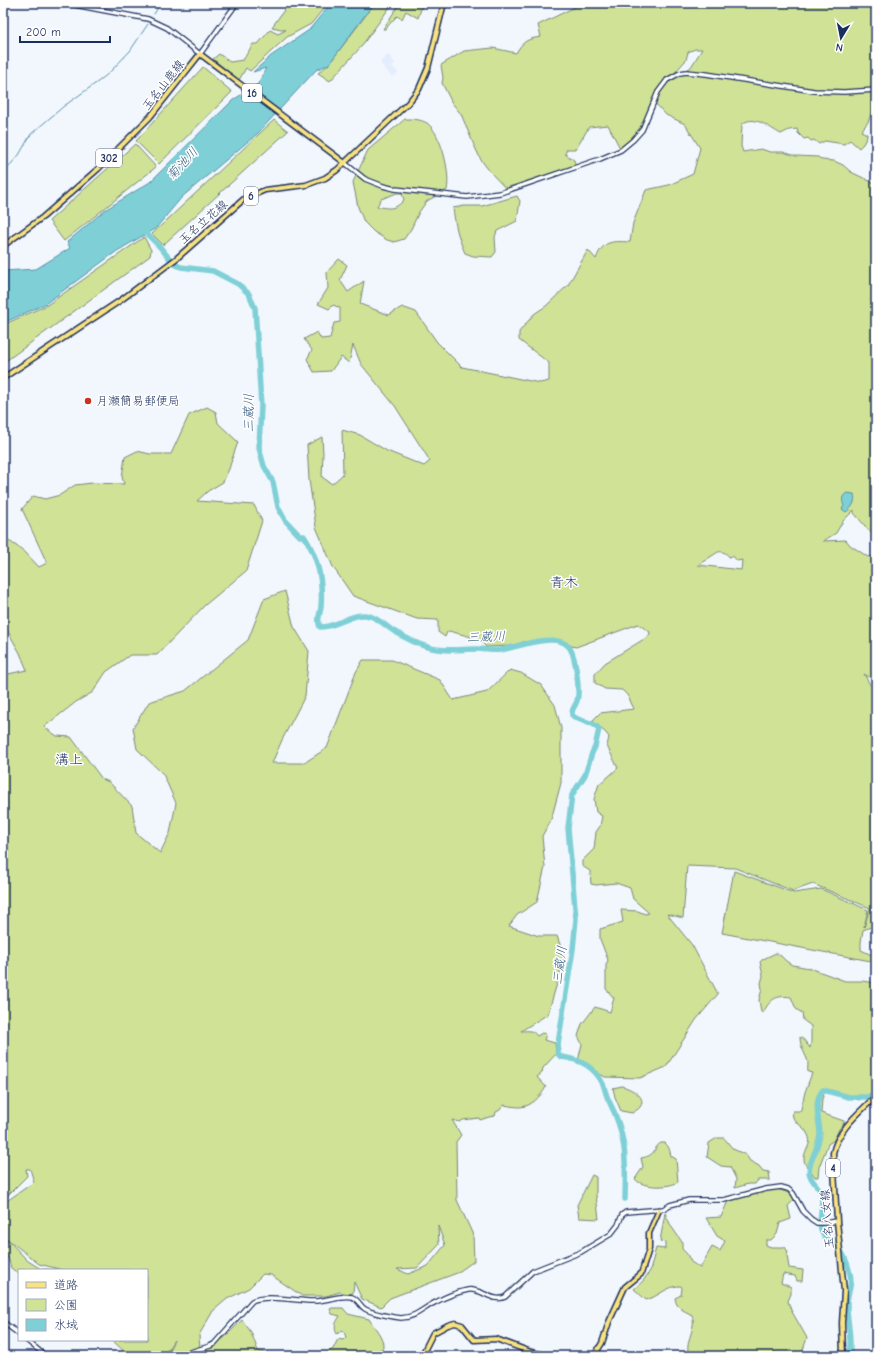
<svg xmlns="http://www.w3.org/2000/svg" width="879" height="1359" font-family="'Comic Neue','Klee One',sans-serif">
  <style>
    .built { fill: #e3edfd }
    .green { fill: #d0e296; stroke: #76887a; fill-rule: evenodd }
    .water { fill: #7fd0d6; stroke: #5790a6 }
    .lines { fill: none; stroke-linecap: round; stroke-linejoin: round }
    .stream { stroke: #5790a6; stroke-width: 1 }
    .river { stroke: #7fd0d6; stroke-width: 5.5 }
    .secondary-casing { stroke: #1b2f5e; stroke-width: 6 }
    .primary-casing { stroke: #1b2f5e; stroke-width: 7 }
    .secondary { stroke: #fff; stroke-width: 3.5 }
    .primary { stroke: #f8e281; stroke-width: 4 }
    .poi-dot { fill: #c8321e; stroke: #fff; stroke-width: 1.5 }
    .labels { text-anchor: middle; stroke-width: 3; stroke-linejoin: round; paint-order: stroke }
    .shield { fill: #fff; stroke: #5f6d8e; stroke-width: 1 }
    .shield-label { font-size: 11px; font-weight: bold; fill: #1b2f5e }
    .street-label { font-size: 12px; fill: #1b2f5e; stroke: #fff }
    .poi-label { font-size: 12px; fill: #1b2f5e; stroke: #fff; text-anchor: start }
    .water-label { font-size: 13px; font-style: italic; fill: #395f82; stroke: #fff }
    .quarter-label { font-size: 14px; fill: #1b2f5e; stroke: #fff }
  </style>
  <rect width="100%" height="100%" fill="#f2f7fe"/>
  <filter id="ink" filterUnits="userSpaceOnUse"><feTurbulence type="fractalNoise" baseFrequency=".025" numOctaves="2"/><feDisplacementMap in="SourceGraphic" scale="8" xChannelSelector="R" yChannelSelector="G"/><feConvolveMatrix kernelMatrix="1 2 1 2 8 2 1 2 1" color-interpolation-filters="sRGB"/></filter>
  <g filter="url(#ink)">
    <polygon class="built" points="389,55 395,64 388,69 393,67 398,73 392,77 381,64 381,61"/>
    <g class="green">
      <polygon points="289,3 328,3 311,24 287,37 250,71 246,68 239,80 213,59 219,54 230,62 243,60 253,44 258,44 270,30 278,34 286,30 272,27"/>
      <polygon points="375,3 393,3 360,48 330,81 318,73 329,64"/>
      <polygon points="400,3 423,3 418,18 406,11 402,19 397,16 385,29 383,29"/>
      <path d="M610 3H876V111L871 114 868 122 861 131 867 134V137L863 144 859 148 850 140 844 144 825 141 819 144 814 140 811 141 808 138 804 139 798 133 797 129 789 130 781 134C769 128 755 114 742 124L741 146 743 152 761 149 770 152H783L796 156 818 157 822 160 834 161 843 165 851 172 876 184V536L871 533 854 513V510L843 521 836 533 823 541 846 540 850 545 868 557 876 556V681L864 674 876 695V749L873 754 876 756V925L863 930 861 942V950L876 957V962L722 933 734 871 794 893 821 889 868 910 864 927 870 908 813 884 793 891 735 868 687 866 683 918 667 914 692 945 718 994 696 1020 666 1067 640 1078 605 1077 578 1061 582 1044 578 1036 582 1024 595 1007 610 1012 614 998 606 989V965L608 960 600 939V929L623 922 621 910 638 911 645 914 649 913 633 899 630 888 616 883 596 885 591 884 590 871 582 866V861L594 849 596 832 600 826 602 816 596 812 594 799 599 784 608 777 618 768 607 746 609 737 606 733 592 721 600 713 634 709 628 696 622 690 605 689 595 683V674L605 663 649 636 650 632 638 624 576 647 568 645 563 642 541 640 523 642 511 646 486 647 479 639 449 631 447 632 445 637 438 632V620L417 619 353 596 333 567 316 527 309 480 307 445 322 437 323 453 322 477 332 484 343 474 342 430 360 435 387 451 424 466 430 461 395 406 361 364 353 345 349 363 341 357 331 371 314 372 307 359 312 350 304 339 317 332 321 339 330 338 334 323 340 322V308L333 305 329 309 318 304 328 288 327 272 339 259 347 265 340 280 348 292 364 281 360 304 389 315 402 307 416 312 437 342 462 367 540 383 549 381V363L519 340V332L534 314 546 306 568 285 588 250 596 259C603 240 612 241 630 242L633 223 646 190 669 185 693 174 700 148 685 124 666 115 654 102 642 130 621 150 608 125 589 127 576 149H567L565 154 574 160 576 167 508 191 491 173 481 160 473 143 461 114 452 103 442 83 443 78 441 65 464 51 493 48 516 53C523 41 527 39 541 37L538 25 577 6 608 7ZM695 49H702L691 67 663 86 686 60 688 52ZM718 552C722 551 727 553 729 557L733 556 737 561 742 560 741 570 698 565Z"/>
      <polygon points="203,67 232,92 159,164 136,141"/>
      <path d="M405 119C412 119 420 119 427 123 441 133 451 173 447 190L427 201 419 212 411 229 404 239 394 242 387 240 374 232 364 222 358 207 353 182 368 150ZM397 193H402L404 200C395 210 389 209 377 206L381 199Z"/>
      <polygon points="274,120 288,131 163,245 152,234"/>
      <polygon points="135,144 156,167 64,241 49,221"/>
      <path d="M517 196 520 201 517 221 497 231 495 237 496 252 492 257 473 256 465 253C458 238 455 224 453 208L464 206H482Z"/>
      <polygon points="144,237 151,250 150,256 3,363 3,325 47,305"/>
      <path d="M207 407 216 412 218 423 238 442 233 456 229 469 223 482 208 491 197 501 254 505 262 521 246 571 205 605 157 655H130L106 672 93 692 76 702 44 727 57 736 71 737 102 779 109 782 132 806 136 833 160 853 170 833 176 803 163 774 137 749 133 728 149 702 185 691 248 640 264 599 285 591 294 627 309 651 305 696 282 740 272 763H304L327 748 356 672 363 660H392L440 680 453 700 487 692 510 670 521 673 541 685 555 705 561 728V783L551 820 542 836 545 867 537 902 517 915 509 926 539 936H557L563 953 560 973 548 1014 521 1031C528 1031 532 1029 537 1036L542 1033 546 1034 544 1040 555 1043 556 1054 543 1068 542 1073 537 1077 546 1087C541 1096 531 1107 520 1107 515 1107 509 1106 504 1105L500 1110 496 1112 495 1116 489 1117 480 1120 479 1118 463 1120 460 1122 452 1120 461 1135 456 1142 457 1200 473 1235 474 1261 457 1273 390 1298 381 1307 362 1299 354 1282 353 1293 348 1294 340 1292 326 1296H302L271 1275 263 1274 249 1288 227 1299 213 1311 199 1335 200 1349 205 1351 225 1337 242 1320 251 1332 258 1351 279 1356H166L174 1340 164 1356H129L112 1340H147V1270H63L39 1264 5 1237 28 1261 41 1269 58 1270H19V1274L11 1268 8 1257 3 1254V817L5 813 3 809V675L27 670 20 653 3 623V537L24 551 39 567 47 563 22 509 33 496 45 499 60 495 75 485 92 483 124 484 122 477 125 457 137 451 150 454H171L189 415ZM26 1169H30L34 1182 4 1203 8 1195 27 1176ZM438 1226 445 1245 428 1266 408 1274 397 1269 417 1268 439 1245Z"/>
      <path d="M776 953 781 956 786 961 792 965 810 968 845 981H862L876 983V1090L859 1100 826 1089 822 1099 821 1113 844 1121V1123L839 1129 834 1140 828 1144 819 1167 818 1177H815C812 1171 804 1167 804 1159 804 1148 814 1145 807 1133 802 1123 790 1123 793 1111H800L801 1109 805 1092 812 1073 808 1072C807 1068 809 1063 807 1059 804 1052 800 1046 800 1037L804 1040 810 1048 811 1042V1026L803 1020 802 1013 796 1009 791 997C776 995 770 999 763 1013L761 1012 759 1000 762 989 761 983 763 976 760 962 763 959Z"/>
      <path d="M622 1086C629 1088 648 1096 640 1107 639 1109 635 1111 632 1113L621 1111 615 1097 613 1088Z"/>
      <polygon points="717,1138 724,1138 733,1149 746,1155 750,1161 759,1166 763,1171 769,1172 770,1180 758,1180 755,1184 748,1184 735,1188 736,1179 730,1167 721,1166 707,1157 709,1143"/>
      <path d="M661 1143H665C669 1146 670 1151 671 1156L676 1159 678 1182C669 1188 642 1188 635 1179L643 1167 641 1158C646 1157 651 1156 654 1151 657 1147 656 1146 661 1143Z"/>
      <polygon points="592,1175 596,1177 596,1195 599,1219 579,1218 577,1205"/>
      <path d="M774 1188 789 1193 795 1199 788 1206 791 1219 780 1223 777 1234 771 1240H766V1245L771 1247H785L788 1252 787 1255 789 1268 803 1270 802 1281H797L795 1276 783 1274 781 1283 791 1287V1294L788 1301 791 1310 807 1338 802 1353 803 1356H693L688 1352C686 1339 697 1327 692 1315 683 1310 676 1308 675 1298L681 1295 682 1288 681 1286C668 1285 658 1297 646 1300L634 1289 643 1281 650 1271 656 1248 665 1249V1242L660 1241 665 1213 671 1226 682 1242V1249L687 1254 691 1262 700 1268 712 1247 720 1251 725 1241 717 1236 706 1218 721 1217 728 1201Z"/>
      <path d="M332 1308H343L348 1314 369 1319C374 1328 384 1336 383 1348L376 1352 378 1356H293L306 1352 327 1353 333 1349 338 1339 343 1340 346 1337 343 1330 337 1334C333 1327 336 1322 340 1316L332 1314 330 1309Z"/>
    </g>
    <g class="water">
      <polygon points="331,3 374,3 329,64 316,70 258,133 182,197 156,228 117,251 45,304 3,323 3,271 36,269 70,248 67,242 105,210 150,182 233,100 258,84 266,68 253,72 271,56 309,30"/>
      <path d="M847 493 854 494C856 502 853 507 846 512L842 509 844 506C842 501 841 496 847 493Z"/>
    </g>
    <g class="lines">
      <g class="stream">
        <polyline points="154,14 161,3"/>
        <polyline points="3,173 19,155 31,134 64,106 99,81 109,73 130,51 148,24"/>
      </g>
      <g class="river">
        <path d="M142 229 160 247 174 264 181 267 213 271 238 284 249 294 255 308 258 354 261 406 259 448 264 466 273 482 278 507 285 520 300 536H304C318 557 323 581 321 606 321 613 316 619 320 627 337 628 353 611 370 616 379 619 387 627 395 632 404 637 419 645 428 647 443 652 461 649 477 649 485 649 493 651 501 650 517 647 555 632 568 646 576 653 580 692 577 701 575 707 571 709 572 715 579 723 593 720 599 729L595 747 592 753 585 775 572 795 568 828 576 919 573 949 558 1044V1054L561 1057C579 1059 595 1067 603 1084 605 1089 606 1096 609 1101 627 1136 626 1161 625 1199"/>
        <path d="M849 1356C853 1338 846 1320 847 1301 848 1293 853 1282 850 1274 848 1265 844 1251 835 1245 829 1241 824 1238 821 1230 818 1218 824 1205 821 1193 819 1186 810 1181 809 1172 809 1161 819 1147 820 1134 820 1121 812 1101 823 1090L849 1097H876"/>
      </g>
      <g class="secondary-casing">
        <g id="secondary">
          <polyline points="64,3 148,19 167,28 200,54 237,3"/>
          <polyline points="345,163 365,179 383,186 395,189 467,197 500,193 600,159 621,150 633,140 642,130 658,92 667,80 680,73 686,72 706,74 814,91 844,92 876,90"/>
          <polyline points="3,1322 19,1334"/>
          <polyline points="26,1340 46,1356"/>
          <path d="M177 1356 210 1346 214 1344 252 1301C264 1294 298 1301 312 1301 324 1302 341 1294 352 1297 358 1299 360 1306 365 1309 372 1313 392 1317 401 1318 415 1318 425 1307 436 1302 445 1297 458 1292 468 1290 481 1288 493 1303 505 1297L533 1271 581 1252 611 1234 618 1225 622 1215 626 1212 663 1209 670 1205 689 1200H724L766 1189 781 1187 788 1189 793 1193 803 1211 811 1219 817 1223H825L837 1221"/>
        </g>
      </g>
      <g class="primary-casing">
        <g id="primary">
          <polyline points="3,246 43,217 98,169 150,117 200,54 345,163"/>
          <polyline points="3,378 121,300 177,258 244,199 265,190 306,185 325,178 337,170 408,103 419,89 428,68 444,3"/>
          <polyline points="424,1351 433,1333 448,1325 455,1323 462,1325 474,1340 496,1339 531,1352 548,1356"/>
          <polyline points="594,1356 602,1343 609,1322 625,1287 641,1274 649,1249 649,1233 659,1210"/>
          <path d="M843 1356 842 1323 844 1291 837 1221 833 1153C838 1129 859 1113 876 1096"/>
        </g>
      </g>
      <use href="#secondary" class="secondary"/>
      <use href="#primary" class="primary"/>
    </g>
  </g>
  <circle class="poi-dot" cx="88" cy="401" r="4"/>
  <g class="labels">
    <g class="shield">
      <rect x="242" y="84" width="20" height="18" rx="3"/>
      <rect x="96" y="149" width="26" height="18" rx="3"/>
      <rect x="244" y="187" width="14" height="18" rx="3"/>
      <rect x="826" y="1159" width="14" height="18" rx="3"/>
    </g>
    <g class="shield-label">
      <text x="252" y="97">16</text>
      <text x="109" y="162">302</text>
      <text x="251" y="200">6</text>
      <text x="833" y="1172">4</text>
    </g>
    <g class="street-label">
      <text transform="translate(163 85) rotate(-52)" y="4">玉名山鹿線</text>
      <text transform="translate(203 222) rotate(-41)" y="4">玉名立花線</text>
      <text transform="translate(827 1219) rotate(-95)" y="4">玉名八女線</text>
    </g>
    <g class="poi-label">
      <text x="96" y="405">月瀬簡易郵便局</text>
    </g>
    <g class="water-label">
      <text transform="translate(182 163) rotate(-47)" y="5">菊池川</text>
      <text transform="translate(248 413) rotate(-90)" y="5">三蔵川</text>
      <text transform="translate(486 636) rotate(-2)" y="5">三蔵川</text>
      <text transform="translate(559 965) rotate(-82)" y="5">三蔵川</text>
    </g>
    <g class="quarter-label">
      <text x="564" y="587">青木</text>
      <text x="69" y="764">溝上</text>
    </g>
  </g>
  <rect width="879" height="1359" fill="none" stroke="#fff" stroke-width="16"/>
  <rect x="8" y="8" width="863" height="1343" fill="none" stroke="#1b2f5e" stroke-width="1.5" filter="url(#ink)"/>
  <rect x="18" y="1269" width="130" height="72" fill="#ffffff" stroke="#a4acbf"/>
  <rect x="26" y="1282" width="20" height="6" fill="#f8e281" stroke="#a4acbf"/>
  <text x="54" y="1289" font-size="12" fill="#1b2f5e">道路</text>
  <rect x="26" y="1299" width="20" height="12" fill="#d0e296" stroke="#a4acbf"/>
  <text x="54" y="1309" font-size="12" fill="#1b2f5e">公園</text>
  <rect x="26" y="1319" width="20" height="12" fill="#7fd0d6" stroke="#a4acbf"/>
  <text x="54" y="1329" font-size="12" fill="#1b2f5e">水域</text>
  <g transform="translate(841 38) rotate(190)" stroke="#ffffff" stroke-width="3" paint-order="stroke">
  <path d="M0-3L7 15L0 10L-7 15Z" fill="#1b2f5e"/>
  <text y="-6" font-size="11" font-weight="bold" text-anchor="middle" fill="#1b2f5e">N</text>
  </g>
  <path d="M20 36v6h90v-6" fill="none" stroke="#1b2f5e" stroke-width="2"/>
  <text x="26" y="36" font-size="12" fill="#1b2f5e" stroke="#ffffff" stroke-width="3" paint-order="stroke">200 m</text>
</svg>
